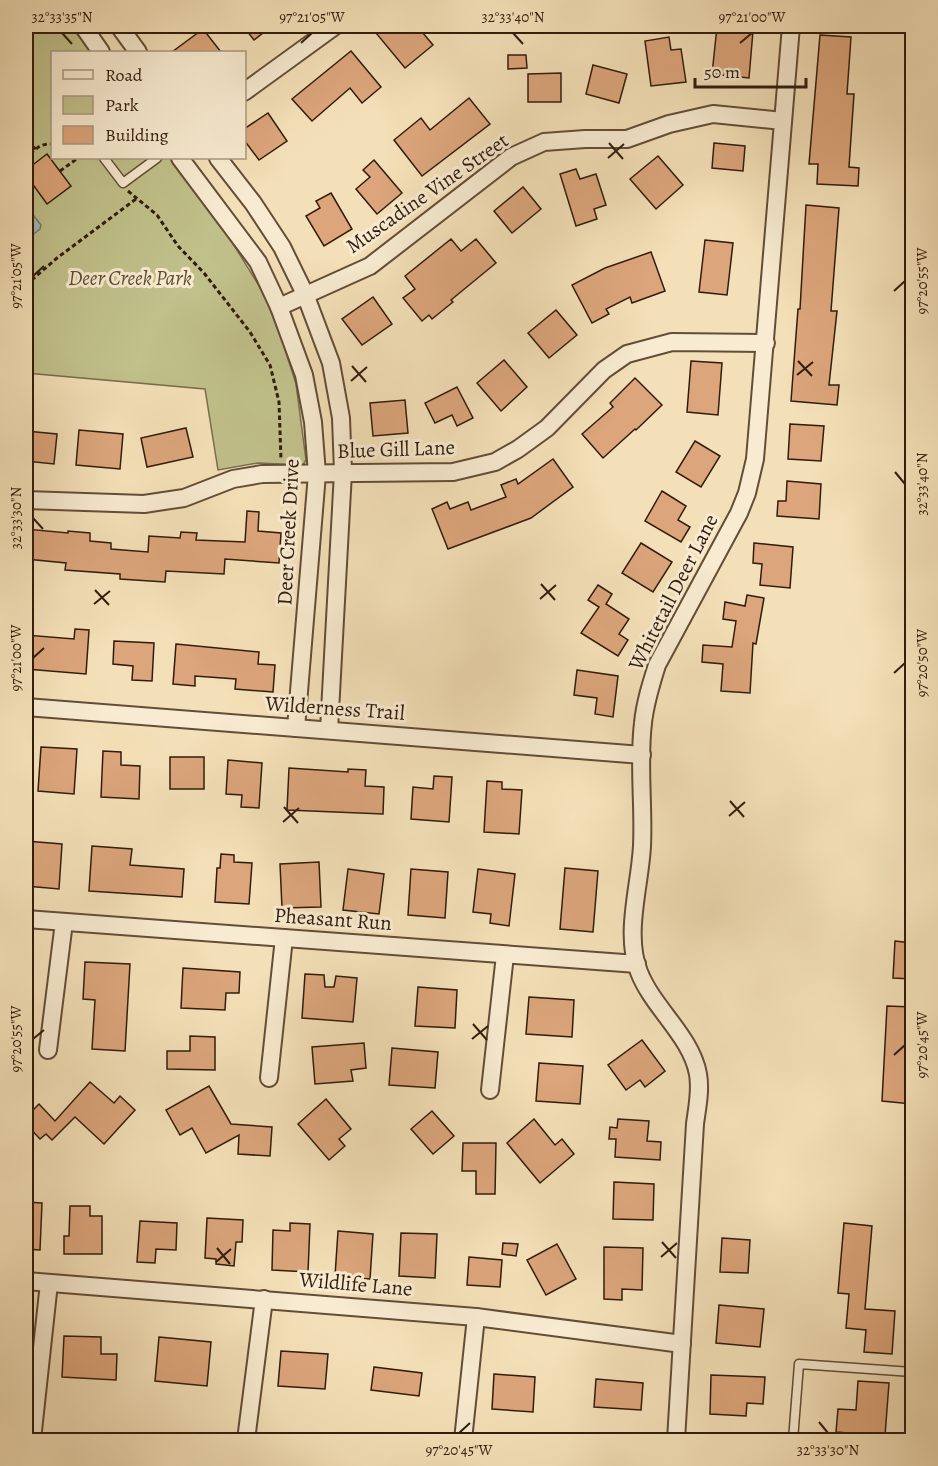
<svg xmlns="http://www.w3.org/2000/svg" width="938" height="1466" font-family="Alegreya,serif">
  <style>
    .green { fill: #c1c18b; stroke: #796e4c; stroke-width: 1.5 }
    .water { fill: #a1baba; stroke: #747b74; stroke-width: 1.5 }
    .building { fill: #dca57b; stroke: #311c0c; stroke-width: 1.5 }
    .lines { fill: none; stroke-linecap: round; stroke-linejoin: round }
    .lane-casing { stroke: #624d37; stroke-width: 11 }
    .street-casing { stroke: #624d37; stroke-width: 20 }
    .path { stroke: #311c0c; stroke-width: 3; stroke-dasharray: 4.5 3; stroke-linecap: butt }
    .lane { stroke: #f8ebd1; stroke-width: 8 }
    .street { stroke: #f8ebd1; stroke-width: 16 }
    .ticks { fill: none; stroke: #311c0c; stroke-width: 2 }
    .labels { text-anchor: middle; stroke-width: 6; stroke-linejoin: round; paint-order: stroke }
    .street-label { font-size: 21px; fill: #311c0c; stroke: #f8ebd1 }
    .park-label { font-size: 21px; font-style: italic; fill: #5c4e32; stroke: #f8ebd1 }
    .neatline { fill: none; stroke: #311c0c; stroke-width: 2 }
    .ticks-label { font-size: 15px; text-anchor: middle; fill: #311c0c }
  </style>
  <rect width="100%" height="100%" fill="#f4e0b8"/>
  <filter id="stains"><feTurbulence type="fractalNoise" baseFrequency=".00333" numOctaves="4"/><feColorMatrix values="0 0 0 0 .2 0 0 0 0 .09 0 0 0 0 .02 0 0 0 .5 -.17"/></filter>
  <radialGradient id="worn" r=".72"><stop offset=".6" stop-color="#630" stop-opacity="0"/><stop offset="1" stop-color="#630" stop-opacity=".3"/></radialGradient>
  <polygon class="green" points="26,26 71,26 91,52 52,52 52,158 170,158 222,226 271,305 296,384 306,460 303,465 258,463 218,470 205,389 26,373"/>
  <polygon class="water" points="26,206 41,225 40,229 26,240"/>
  <g class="building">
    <polygon points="243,26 272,26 254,40"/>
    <polygon points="386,26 417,26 433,45 405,68 376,33"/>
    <polygon points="717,27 753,31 749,78 712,74"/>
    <polygon points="203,29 221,52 172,52"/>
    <polygon points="820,35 851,37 847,94 854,94 849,167 859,168 858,186 817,184 818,164 809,164"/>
    <polygon points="669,37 671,50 681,49 686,82 651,86 645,41"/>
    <polygon points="351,51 381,87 362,103 350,88 312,121 292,99"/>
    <polygon points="508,55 526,55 527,68 508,69"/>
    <polygon points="593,65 627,74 619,103 586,94"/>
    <polygon points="561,73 561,102 528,102 528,74"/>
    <polygon points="469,98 490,124 422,176 394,140 421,118 430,130"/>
    <polygon points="268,113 287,141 259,160 244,140 244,129"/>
    <polygon points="714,143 745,146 743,171 712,168"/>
    <polygon points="47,154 71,186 47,204 26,175 26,170"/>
    <polygon points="658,156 683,185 656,209 630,179"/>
    <polygon points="374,160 402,193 377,214 356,189 370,177 363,170"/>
    <polygon points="576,169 580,179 596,174 606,205 594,209 597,219 576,226 560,174"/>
    <polygon points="523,187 541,209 512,233 494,211"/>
    <polygon points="331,193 352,229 324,246 306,216 320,208 316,201"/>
    <polygon points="806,205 839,208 831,311 837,311 829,385 839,385 837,405 791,401 798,309 800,309"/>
    <polygon points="451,239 461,251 476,239 496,263 451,300 453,302 432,319 429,315 422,321 403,298 415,289 405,276"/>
    <polygon points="705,240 733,243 727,295 699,292"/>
    <polygon points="651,252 665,291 632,303 630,297 606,309 609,314 592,323 572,285 605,268"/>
    <polygon points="373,297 392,324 362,345 342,319"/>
    <polygon points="556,310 577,335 549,358 528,333"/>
    <polygon points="504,360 527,387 501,411 477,383"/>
    <polygon points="691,361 722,363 718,415 687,412"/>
    <polygon points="635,378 662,405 636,430 635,429 603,458 582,434 613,407 610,403"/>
    <polygon points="457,387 473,418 457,426 452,415 435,423 425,403"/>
    <polygon points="405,400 408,433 373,436 370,403"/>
    <polygon points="790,424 824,426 821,461 788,459"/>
    <polygon points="186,428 193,457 147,467 141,438"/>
    <polygon points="79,430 123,434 120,469 76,465"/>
    <polygon points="26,431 57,434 54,464 26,461"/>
    <polygon points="695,441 720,456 701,487 676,472"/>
    <polygon points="553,459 573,487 531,518 448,549 432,509 447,502 450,509 468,502 471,510 506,497 501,485 516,479 518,484"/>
    <polygon points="787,481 821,484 819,519 777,516 778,501 786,501"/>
    <polygon points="662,491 686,506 678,520 690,527 681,542 645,521"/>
    <polygon points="247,511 259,512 258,531 281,533 279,563 225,559 224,574 166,571 165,582 120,579 120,574 65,570 66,563 26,559 26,529 68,533 68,531 90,533 90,541 111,543 111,549 148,552 149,536 180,538 181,532 197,533 196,540 245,542"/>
    <polygon points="641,543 672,562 653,592 622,573"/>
    <polygon points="754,543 793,547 790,588 760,585 762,564 753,563"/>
    <polygon points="598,585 612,594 606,604 629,619 619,634 628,640 618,656 581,633 599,607 588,600"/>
    <polygon points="747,595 764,598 756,644 753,643 750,693 721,691 723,664 702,662 703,645 732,647 736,621 723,619 725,602 745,606"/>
    <polygon points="75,629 89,630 86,674 26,669 26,635 74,639"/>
    <polygon points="114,641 154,643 152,681 132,680 133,666 113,664"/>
    <polygon points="176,644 259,652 258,664 275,665 273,692 235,689 236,679 195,676 195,686 173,684"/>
    <polygon points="577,670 618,676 613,717 595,714 597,698 574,695"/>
    <polygon points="41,747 77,749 74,794 38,791"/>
    <polygon points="103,751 121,752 121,765 140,766 139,799 101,797"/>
    <rect x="170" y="757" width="34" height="32"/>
    <polygon points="228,760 262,763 259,808 241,807 242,795 226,794"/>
    <polygon points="289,768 348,772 348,769 366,770 365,786 384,787 383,814 287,810"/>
    <polygon points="434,776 452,777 449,822 411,819 413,787 433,789"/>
    <polygon points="487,781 502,782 502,789 522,790 519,834 484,832"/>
    <polygon points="26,841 62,844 59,889 26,886"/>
    <polygon points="92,846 132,849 130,865 184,869 182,897 89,891"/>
    <polygon points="221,854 234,855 234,862 252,863 249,904 215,902 217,868 220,868"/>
    <polygon points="319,862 321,907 282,908 280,864"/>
    <polygon points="565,868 598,871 593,932 560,929"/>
    <polygon points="348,869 384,874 379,914 343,910"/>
    <polygon points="411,869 448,872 445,918 408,915"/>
    <polygon points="478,869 515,874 509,926 490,923 491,914 473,912"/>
    <polygon points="895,941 912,943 912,979 893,978"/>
    <polygon points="85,962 130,964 125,1051 92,1049 95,1000 83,999"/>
    <polygon points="183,968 240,972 239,993 226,993 225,1010 181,1008"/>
    <polygon points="305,974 324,975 325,987 334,987 336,976 357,978 353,1022 302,1018"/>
    <polygon points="418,987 457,990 455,1028 415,1026"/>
    <polygon points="529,997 574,1000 572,1037 526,1034"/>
    <polygon points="887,1006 912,1007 910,1069 912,1069 912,1104 882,1101"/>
    <polygon points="190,1036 215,1037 215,1070 167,1069 167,1051 190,1051"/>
    <polygon points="642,1040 665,1071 645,1087 640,1080 626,1090 608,1065"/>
    <polygon points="364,1043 366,1068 351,1070 353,1081 315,1084 312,1047"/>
    <polygon points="392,1048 438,1052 435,1088 389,1085"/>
    <polygon points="539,1063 583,1066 580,1104 536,1101"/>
    <polygon points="90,1082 114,1103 120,1096 135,1110 104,1144 75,1117 52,1140 46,1134 40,1139 26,1124 26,1117 39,1104 55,1121"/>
    <polygon points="209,1086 231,1124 272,1127 270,1156 238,1154 239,1135 206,1153 192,1128 180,1135 166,1110"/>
    <polygon points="326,1099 351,1129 339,1139 345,1146 329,1160 298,1124"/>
    <polygon points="432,1111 454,1136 433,1154 411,1129"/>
    <polygon points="534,1119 555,1145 562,1139 574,1154 540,1183 507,1143"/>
    <polygon points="618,1119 649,1121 647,1141 661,1142 660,1160 615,1157 616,1139 609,1139 610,1127 617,1128"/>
    <polygon points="463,1143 496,1143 495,1194 476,1194 476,1171 462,1171"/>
    <polygon points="614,1182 654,1184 653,1220 613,1219"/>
    <polygon points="26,1202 42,1203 40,1250 26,1249"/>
    <polygon points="70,1206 90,1206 90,1216 102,1216 102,1254 64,1254 64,1236 69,1236"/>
    <polygon points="207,1218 243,1220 242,1242 236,1242 234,1266 216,1264 216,1259 205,1258"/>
    <polygon points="140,1221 177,1223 176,1250 156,1249 155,1263 137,1262"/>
    <polygon points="290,1223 310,1224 308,1272 272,1270 273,1230 290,1231"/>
    <polygon points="844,1223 872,1226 865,1309 895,1311 892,1354 864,1352 866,1330 846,1328 849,1294 838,1293"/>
    <polygon points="338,1231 373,1234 370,1279 335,1276"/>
    <polygon points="401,1233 437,1234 435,1278 399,1276"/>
    <polygon points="722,1238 750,1240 748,1273 720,1272"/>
    <polygon points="503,1243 518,1244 516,1256 502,1254"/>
    <polygon points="557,1244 576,1279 546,1295 527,1260"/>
    <polygon points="604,1247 643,1248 642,1290 622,1289 622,1300 604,1299"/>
    <polygon points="469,1257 502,1260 500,1287 467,1285"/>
    <polygon points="719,1305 764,1309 760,1347 716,1343"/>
    <polygon points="64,1336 101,1337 101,1354 117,1354 116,1380 62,1377"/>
    <polygon points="159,1337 211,1342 207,1386 155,1381"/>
    <polygon points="281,1351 328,1354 325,1389 278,1386"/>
    <polygon points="374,1367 422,1373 419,1396 371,1390"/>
    <polygon points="494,1374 535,1377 533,1412 492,1409"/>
    <polygon points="711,1375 765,1377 763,1404 747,1403 746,1416 710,1414"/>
    <polygon points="596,1379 643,1383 641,1410 594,1407"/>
    <polygon points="858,1381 889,1383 885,1436 836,1432 838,1409 856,1410"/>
  </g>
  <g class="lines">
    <g class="lane-casing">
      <g id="lane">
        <polyline points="104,158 123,183 157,158"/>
        <polyline points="793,1440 799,1364 912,1372"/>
      </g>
    </g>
    <g class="street-casing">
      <g id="street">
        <polyline points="83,26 101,52"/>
        <polyline points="119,26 138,52"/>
        <polyline points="244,92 335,26"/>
        <polyline points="180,158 258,262 279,307 304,375 313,422 317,474 296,728"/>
        <polyline points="218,158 253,203 282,247 305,294 331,363 341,418 343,472 329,730"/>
        <polyline points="279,307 370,266 511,157 544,142 585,139 627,139 669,124 713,114 783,121"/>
        <polyline points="26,500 144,504 184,498 233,479 262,474 453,472 495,462 518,449 547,428 604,370 627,354 672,342 766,343"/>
        <polyline points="26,707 642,755"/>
        <polyline points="26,919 637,964"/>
        <polyline points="48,1050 64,922"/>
        <polyline points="269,1078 284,938"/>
        <polyline points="490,1090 505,955"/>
        <polyline points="26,1281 476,1317 682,1344"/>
        <polyline points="32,1440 49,1283"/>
        <polyline points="246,1440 264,1299"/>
        <polyline points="463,1440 476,1317"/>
        <path d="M676 1440 695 1124C697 1108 701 1091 698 1074 691 1036 653 1008 639 972 624 934 640 886 642 846 644 805 638 763 643 723 645 703 651 684 657 665L739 513 747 493 755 459 791 26"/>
      </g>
    </g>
    <g class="path">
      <polyline points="26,142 36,149"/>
      <path d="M26 160C32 151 40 143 52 144"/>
      <polyline points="60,171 78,158"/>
      <polyline points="128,191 157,215 178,246 204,273 250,332 270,365 279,402 281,460"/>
      <polyline points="26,285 57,258 136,199"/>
    </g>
    <use href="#lane" class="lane"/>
    <use href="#street" class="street"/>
  </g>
  <path class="ticks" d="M62 33 72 44M513 33 523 44M301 43 312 33M740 43 752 33M609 143 623 159M608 158 624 144M33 276 44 266M894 291 905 281M798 361 812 376M352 366 366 382M797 375 813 362M351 381 367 367M895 472 905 484M33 518 43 529M541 584 555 600M95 590 109 605M540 599 556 585M94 604 110 591M33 658 44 648M894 673 905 663M730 801 744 817M284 807 298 823M729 816 745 802M283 822 299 808M473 1024 487 1040M33 1039 44 1030M472 1039 488 1026M894 1055 905 1045M662 1242 676 1258M217 1248 230 1264M661 1257 677 1243M216 1262 231 1249M819 1422 828 1433M459 1433 470 1423"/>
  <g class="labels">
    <g class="street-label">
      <text transform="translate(427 193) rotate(-35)" y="7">Muscadine Vine Street</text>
      <text transform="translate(396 449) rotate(-2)" y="7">Blue Gill Lane</text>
      <text transform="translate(288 532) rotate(-87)" y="7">Deer Creek Drive</text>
      <text transform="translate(673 592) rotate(-63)" y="7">Whitetail Deer Lane</text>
      <text transform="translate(335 708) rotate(4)" y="7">Wilderness Trail</text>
      <text transform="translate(333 919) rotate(4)" y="7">Pheasant Run</text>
      <text transform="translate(356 1284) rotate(5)" y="7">Wildlife Lane</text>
    </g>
    <g class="park-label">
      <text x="130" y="285">Deer Creek Park</text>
    </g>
  </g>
  <rect width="938" height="1466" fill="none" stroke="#f4e0b8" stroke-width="66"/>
  <rect x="51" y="51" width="195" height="108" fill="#f8ebd1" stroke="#a89882" stroke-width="1.5"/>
  <rect x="63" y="70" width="30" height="9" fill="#f8ebd1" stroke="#a89882" stroke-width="1.5"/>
  <text x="105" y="81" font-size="18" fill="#311c0c">Road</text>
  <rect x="63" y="96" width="30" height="18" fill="#c1c18b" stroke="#a89882" stroke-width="1.5"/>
  <text x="105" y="111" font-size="18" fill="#311c0c">Park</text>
  <rect x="63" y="126" width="30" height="18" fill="#dca57b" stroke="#a89882" stroke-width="1.5"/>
  <text x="105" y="141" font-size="18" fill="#311c0c">Building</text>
  <path d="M695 78v9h111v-9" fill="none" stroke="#311c0c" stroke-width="3"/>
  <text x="704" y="78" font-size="18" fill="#311c0c" stroke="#f8ebd1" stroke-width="4.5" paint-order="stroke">50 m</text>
  <rect x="33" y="33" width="872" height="1400" class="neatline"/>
  <g class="ticks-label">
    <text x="62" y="22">32°33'35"N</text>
    <text x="312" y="22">97°21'05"W</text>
    <text x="513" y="22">32°33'40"N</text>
    <text x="752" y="22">97°21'00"W</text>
    <text transform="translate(16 276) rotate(-90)" y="5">97°21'05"W</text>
    <text transform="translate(922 281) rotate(-90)" y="5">97°20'55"W</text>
    <text transform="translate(922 484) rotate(-90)" y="5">32°33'40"N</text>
    <text transform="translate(16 518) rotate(-90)" y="5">32°33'30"N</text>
    <text transform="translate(16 658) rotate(-90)" y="5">97°21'00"W</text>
    <text transform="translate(922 663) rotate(-90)" y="5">97°20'50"W</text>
    <text transform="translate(16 1039) rotate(-90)" y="5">97°20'55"W</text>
    <text transform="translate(922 1045) rotate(-90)" y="5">97°20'45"W</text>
    <text x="459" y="1455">97°20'45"W</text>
    <text x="828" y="1455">32°33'30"N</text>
  </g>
  <rect width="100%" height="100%" filter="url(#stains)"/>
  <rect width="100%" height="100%" fill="url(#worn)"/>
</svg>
